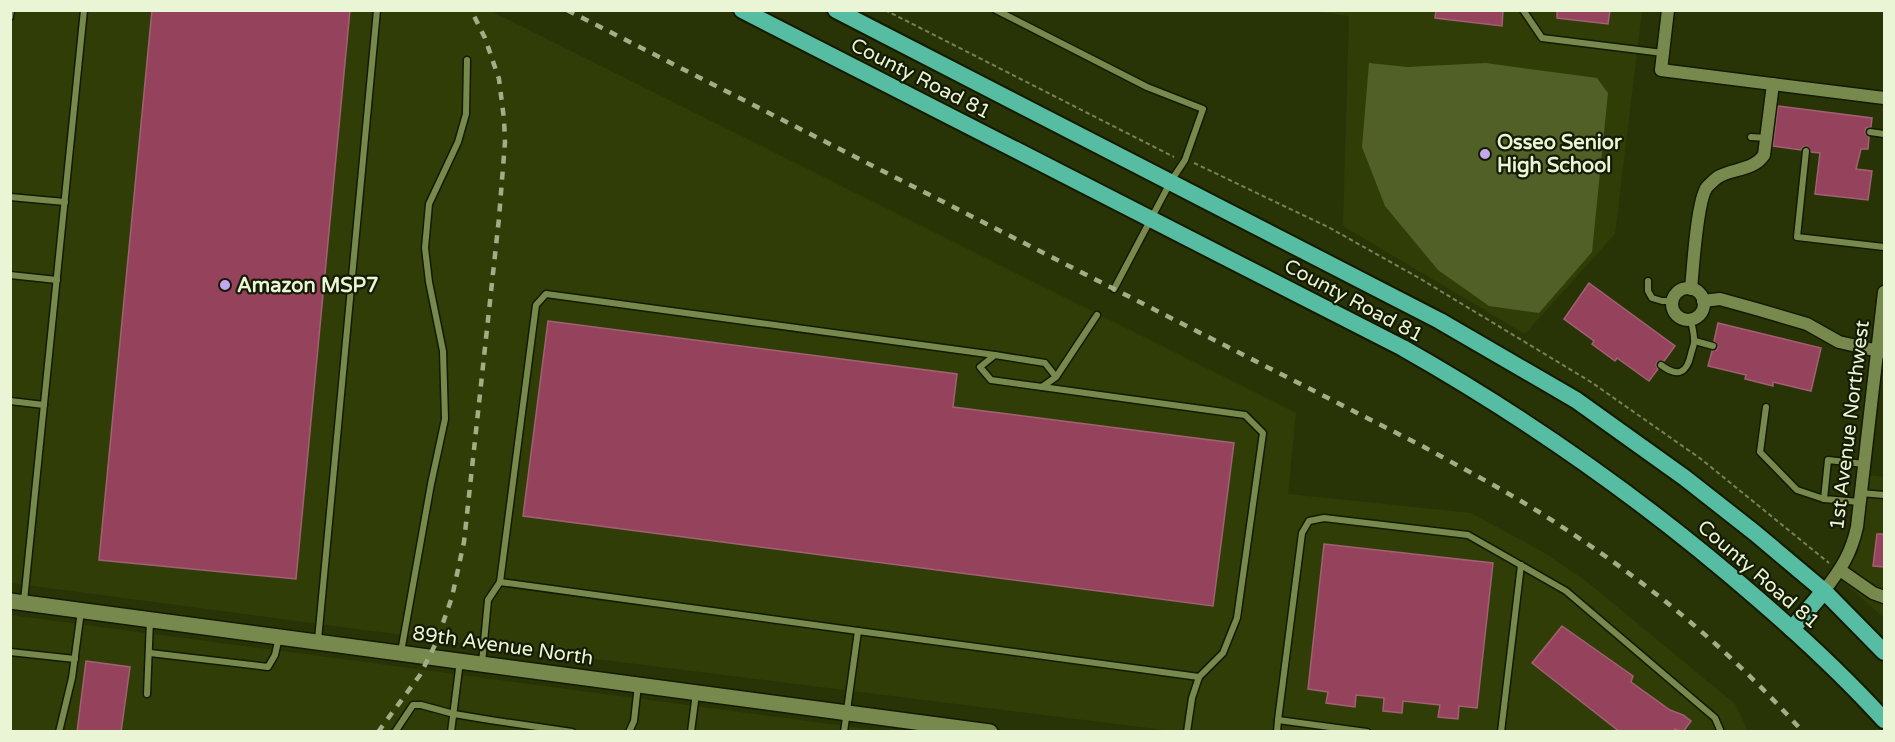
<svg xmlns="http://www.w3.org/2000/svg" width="1895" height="742" font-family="'Varela Round',sans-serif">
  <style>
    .built { fill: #313d07 }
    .green { fill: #516027 }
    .building { fill: #95425d; stroke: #a06173; stroke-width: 1.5 }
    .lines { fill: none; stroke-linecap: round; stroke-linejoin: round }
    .service-casing { stroke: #131a00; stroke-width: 9 }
    .minor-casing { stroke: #131a00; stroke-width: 15 }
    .tertiary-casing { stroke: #131a00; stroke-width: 18 }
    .trunk-casing { stroke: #131a00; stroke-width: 20 }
    .path { stroke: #768159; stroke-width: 2; stroke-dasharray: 4.5 3; stroke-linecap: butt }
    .service { stroke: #78894e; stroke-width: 6 }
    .minor { stroke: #78894e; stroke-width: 12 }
    .tertiary { stroke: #78894e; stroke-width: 15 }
    .trunk { stroke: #56bda3; stroke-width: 16 }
    .rail { stroke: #a3ae88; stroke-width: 4.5; stroke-dasharray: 8 8; stroke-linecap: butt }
    .poi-dot { fill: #c4a7f1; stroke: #141a03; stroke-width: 2 }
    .labels { text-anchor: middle; stroke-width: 4.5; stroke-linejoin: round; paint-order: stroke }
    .street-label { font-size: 20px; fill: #eaf5d5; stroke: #141a03 }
    .poi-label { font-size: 20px; font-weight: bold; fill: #eaf5d5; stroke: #141a03; text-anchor: start }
  </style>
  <rect width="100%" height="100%" fill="#293406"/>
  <g class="built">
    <polygon points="11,11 491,11 1296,413 1288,494 1471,513 1543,552 1586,581 1735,704 1748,731 1173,731 364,630 11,583"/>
    <polygon points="1312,11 1642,11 1615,234 1525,334 1343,226 1349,16"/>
    <polygon points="1868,475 1884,477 1884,618 1840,579 1858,553"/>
    <polygon points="11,615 882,731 11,731"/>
  </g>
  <polygon class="green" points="1369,63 1407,67 1486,63 1597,78 1608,93 1592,252 1539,313 1489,306 1438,270 1385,206 1362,147"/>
  <g class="building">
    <polygon points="152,10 350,10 296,579 99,560"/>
    <polygon points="1436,10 1503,10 1502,26 1435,18"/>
    <polygon points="1557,10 1610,10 1608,24 1557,18"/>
    <polygon points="1778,106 1872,118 1871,127 1866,128 1865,132 1869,137 1868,149 1861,149 1856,169 1872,171 1868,200 1815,194 1820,153 1811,152 1807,146 1803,147 1801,150 1773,146"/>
    <polygon points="1589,283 1675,346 1664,361 1657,362 1656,365 1658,369 1649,381 1617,358 1615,361 1592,344 1594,341 1564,319"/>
    <polygon points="548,321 957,374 953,407 1234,443 1213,606 523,516"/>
    <polygon points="1718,323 1821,348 1811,391 1773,382 1773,386 1745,379 1746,375 1708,366 1712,351 1716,350 1718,347 1714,341"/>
    <polygon points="1877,534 1884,534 1884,567 1873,566"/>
    <polygon points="1324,544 1493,563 1477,708 1459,706 1458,719 1438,717 1440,705 1403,701 1402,713 1383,711 1384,698 1356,695 1355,707 1326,703 1328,692 1308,689"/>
    <polygon points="1562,626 1633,676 1631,682 1670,710 1683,715 1691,721 1683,732 1675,729 1673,732 1620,732 1532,663"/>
    <polygon points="86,661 130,667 121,732 77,732"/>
  </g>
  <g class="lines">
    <g class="service-casing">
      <g id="service">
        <polyline points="996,10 1147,87 1203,109 1185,160 1171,181 1114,289"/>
        <polyline points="1523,10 1542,38 1663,53"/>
        <polyline points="10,17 11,10"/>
        <polyline points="1870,132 1884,134"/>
        <polyline points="1751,137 1766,138"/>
        <polyline points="1806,151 1797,237 1884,247"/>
        <polyline points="10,197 65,202"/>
        <polyline points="10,275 57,280"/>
        <polyline points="1648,281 1648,291 1652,298 1662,301 1672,301"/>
        <polyline points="1695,341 1713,346"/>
        <path d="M1661 365C1678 378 1687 373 1691 354 1692 349 1695 344 1694 339 1694 333 1692 326 1691 320"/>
        <polyline points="1056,377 1045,363 995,355 980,367 991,380 1042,387 1056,377 1097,315"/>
        <polyline points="1042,387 1245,415 1263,433 1237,618 1223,653 1199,677 1192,698 1187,732"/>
        <polyline points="10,401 44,405"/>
        <polyline points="1766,407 1760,452 1797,490 1824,499"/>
        <polyline points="1861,493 1884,495"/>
        <polyline points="1860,502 1824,499 1828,460 1864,464"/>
        <polyline points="500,582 536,305 546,294 995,355"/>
        <polyline points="24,601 84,10"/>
        <polyline points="318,640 377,10"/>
        <polyline points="10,652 75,659"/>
        <polyline points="401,652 431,484 445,419 443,351 429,282 425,248 429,204 458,142 466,114 467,60"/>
        <polyline points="150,653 268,667 275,655 279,637"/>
        <polyline points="482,663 488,600 500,582 858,631"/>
        <polyline points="147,694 150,620"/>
        <polyline points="1278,720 1302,533 1309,521 1324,518 1468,535 1566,591 1715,718 1721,732"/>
        <polyline points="59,732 72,678 81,611"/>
        <polyline points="395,732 413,705 421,705 454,714 490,720 572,732"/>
        <polyline points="451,732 460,661"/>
        <polyline points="629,732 634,721 638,685"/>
        <polyline points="691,732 696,693"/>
        <polyline points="844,732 858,631 1199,677"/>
        <polyline points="1277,732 1278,720 1367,732"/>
        <polyline points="1501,732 1521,565"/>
      </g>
    </g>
    <g class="minor-casing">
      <g id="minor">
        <polyline points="1668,10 1661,70 1884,98"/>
        <circle cx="1688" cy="304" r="16"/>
        <path d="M1691 289C1693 268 1697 200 1707 187 1710 184 1715 179 1718 177 1733 168 1753 171 1764 155L1773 84"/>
        <polyline points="1703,301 1720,299 1756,309 1807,324 1839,342 1883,352"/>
        <polyline points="1840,570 1873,593 1884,597"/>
        <path d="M1824 591C1841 569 1851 554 1857 527L1884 292"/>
      </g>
    </g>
    <g class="tertiary-casing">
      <polyline id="tertiary" points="10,601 990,732"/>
    </g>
    <g class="trunk-casing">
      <g id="trunk">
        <path d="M742 10 1403 348C1530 420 1649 504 1759 600 1803 638 1845 677 1884 720"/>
        <polyline points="836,10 1440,321 1576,400 1685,478 1755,533 1824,591 1884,652"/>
        <polyline points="1792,629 1824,591"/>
      </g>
    </g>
    <g class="path">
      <polyline points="885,10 1174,157"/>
      <polyline points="1194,163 1330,228 1419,278 1591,382 1701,459 1829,563"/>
    </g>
    <use href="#service" class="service"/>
    <use href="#minor" class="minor"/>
    <use href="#tertiary" class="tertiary"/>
    <use href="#trunk" class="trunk"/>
    <g class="rail">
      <path d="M567 10 1424 447C1469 472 1516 496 1559 525 1649 583 1731 651 1803 732"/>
      <polyline points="378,732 420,675 436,643 452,597 464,542 499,218 505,142 504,119 499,79 485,38 471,10"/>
    </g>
  </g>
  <g class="poi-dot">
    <circle cx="1485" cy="154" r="6"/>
    <circle cx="225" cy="285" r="6"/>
  </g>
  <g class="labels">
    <g class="street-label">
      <text transform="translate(921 78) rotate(27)" y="7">County Road 81</text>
      <text transform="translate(1354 300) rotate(28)" y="7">County Road 81</text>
      <text transform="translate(1849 425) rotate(-83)" y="7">1st Avenue Northwest</text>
      <text transform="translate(1759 574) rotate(41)" y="7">County Road 81</text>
      <text transform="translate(503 645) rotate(8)" y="7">89th Avenue North</text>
    </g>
    <g class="poi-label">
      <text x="1497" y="149">Osseo Senior<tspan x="1497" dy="23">High School</tspan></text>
      <text x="237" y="292">Amazon MSP7</text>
    </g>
  </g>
  <rect width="1895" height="742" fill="none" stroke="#eaf5d5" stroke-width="24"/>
</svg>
